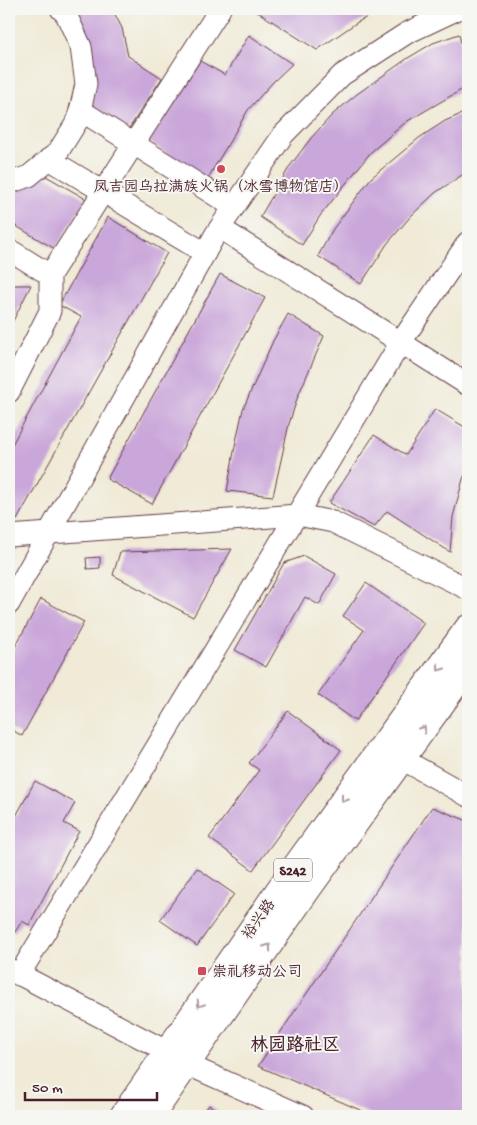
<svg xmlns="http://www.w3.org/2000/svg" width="477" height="1125" font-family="'Gochi Hand','LXGW WenKai TC',sans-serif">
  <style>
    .building { fill: #caa7da }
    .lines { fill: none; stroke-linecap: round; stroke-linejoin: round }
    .minor-casing { stroke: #633d45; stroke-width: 23 }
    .major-casing { stroke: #633d45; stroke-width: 28 }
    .minor { stroke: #fff; stroke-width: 21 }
    .major { stroke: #fff; stroke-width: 26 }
    .oneway { stroke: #ae9aa0 }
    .poi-dot { fill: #d1495b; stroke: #f6f6f2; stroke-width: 2 }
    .labels { text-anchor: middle; stroke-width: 4; stroke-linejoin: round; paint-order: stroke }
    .shield { fill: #f6f6f2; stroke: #7e6067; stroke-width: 1 }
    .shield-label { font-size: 14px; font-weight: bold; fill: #4a1f2b }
    .poi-label { font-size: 15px; fill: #4a1f2b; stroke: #f6f6f2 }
    .street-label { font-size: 15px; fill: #4a1f2b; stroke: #f6f6f2 }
    .quarter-label { font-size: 18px; font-weight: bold; fill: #4a1f2b; stroke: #f6f6f2 }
  </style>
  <rect width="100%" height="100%" fill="#f6f6f2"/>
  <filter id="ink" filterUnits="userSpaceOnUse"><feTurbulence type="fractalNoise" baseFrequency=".02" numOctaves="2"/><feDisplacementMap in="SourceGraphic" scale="10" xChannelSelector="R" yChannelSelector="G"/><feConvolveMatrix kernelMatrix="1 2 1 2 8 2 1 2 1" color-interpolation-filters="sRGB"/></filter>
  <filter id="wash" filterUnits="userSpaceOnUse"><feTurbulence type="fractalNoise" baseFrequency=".0096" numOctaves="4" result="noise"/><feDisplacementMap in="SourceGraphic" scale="20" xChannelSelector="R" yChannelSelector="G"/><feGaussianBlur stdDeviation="1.12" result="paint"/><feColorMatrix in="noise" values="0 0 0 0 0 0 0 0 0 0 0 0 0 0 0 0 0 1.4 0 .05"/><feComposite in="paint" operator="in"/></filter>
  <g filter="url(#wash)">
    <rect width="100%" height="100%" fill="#f0ead6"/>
    <g id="blocks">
      <g class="building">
        <polygon points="69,9 112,9 122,28 128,56 162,78 128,130 90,107"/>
        <polygon points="253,9 382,9 356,23 317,50"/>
        <polygon points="459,34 468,73 468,86 406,122 371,152 320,216 302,245 260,217 290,166 311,138 332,115 357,94 408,58 433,43"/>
        <polygon points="249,35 292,64 273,82 248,110 207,180 148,141 200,61 225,75"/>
        <polygon points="468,111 468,171 435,193 411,216 387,244 361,284 318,256 333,229 371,178 419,138 445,121"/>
        <polygon points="39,172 86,199 55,249 16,226 9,228 9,185"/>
        <polygon points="108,217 167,253 17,520 9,520 9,450 81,317 59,305"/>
        <polygon points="220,274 265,298 152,504 107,479"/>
        <polygon points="9,285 31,285 9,329"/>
        <polygon points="288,314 324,336 298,396 289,424 273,496 227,491 235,446 243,409 273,341"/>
        <polygon points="435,409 468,429 468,468 463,479 453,517 450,552 387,511 374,527 329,503 374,435 406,455"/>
        <polygon points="232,549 193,617 113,575 120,552"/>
        <polygon points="304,556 336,574 319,605 305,597 266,667 235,650 284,563"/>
        <polygon points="100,557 100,568 87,569 86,558"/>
        <polygon points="366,583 424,623 355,721 318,695 364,630 343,616"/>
        <polygon points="41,599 84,622 22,736 9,728 9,658"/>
        <polygon points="288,711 341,750 253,870 209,838 259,770 249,763"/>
        <polygon points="35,781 75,803 64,823 79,831 29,925 22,921 15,932 9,929 9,851 14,840 9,837 9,829"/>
        <polygon points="432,807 468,821 468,1116 374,1116 258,1066"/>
        <polygon points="197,868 234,894 197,946 160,920"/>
        <polygon points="209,1105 225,1116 201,1116"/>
      </g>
    </g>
  </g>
  <g filter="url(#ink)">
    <use href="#blocks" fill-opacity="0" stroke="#633d45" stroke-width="1"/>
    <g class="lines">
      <g class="minor-casing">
        <g id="minor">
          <polyline points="80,110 234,207"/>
          <polyline points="49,159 205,253"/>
          <polyline points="9,183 29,176 58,152 78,120 86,84 81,47 66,14 61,9"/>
          <polyline points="220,228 468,385"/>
          <polyline points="9,252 13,252 50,275"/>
          <polyline points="9,392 50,311 50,275 220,9"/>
          <polyline points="9,536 298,515 333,522 468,589"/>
          <polyline points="9,604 215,235 283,135 342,75 407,33 458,9"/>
          <polyline points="390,750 402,759 468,796"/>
          <polyline points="9,969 168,1052 186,1064 303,1116"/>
          <polyline points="19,975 401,342 468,242"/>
        </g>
      </g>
      <g class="major-casing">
        <g id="major">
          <polyline points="123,1116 288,877 468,628"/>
          <polyline points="151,1116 307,890 468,667"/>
        </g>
      </g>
      <use href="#minor" class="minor"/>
      <use href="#major" class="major"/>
    </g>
    <defs><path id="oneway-chevron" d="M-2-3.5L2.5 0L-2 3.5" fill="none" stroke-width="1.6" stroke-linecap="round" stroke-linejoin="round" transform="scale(1.25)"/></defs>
    <g class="oneway">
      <use href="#oneway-chevron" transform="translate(440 668) rotate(126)"/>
      <use href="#oneway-chevron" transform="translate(423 729) rotate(-54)"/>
      <use href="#oneway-chevron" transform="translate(344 799) rotate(126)"/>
      <use href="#oneway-chevron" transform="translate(268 947) rotate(-55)"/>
      <use href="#oneway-chevron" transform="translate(200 1004) rotate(123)"/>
    </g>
  </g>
  <g class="poi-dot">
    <circle cx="221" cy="169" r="5"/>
    <rect x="197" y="966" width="10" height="10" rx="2.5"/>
  </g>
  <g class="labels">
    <rect class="shield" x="274" y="858.5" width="38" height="23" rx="4"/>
    <g class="shield-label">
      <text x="293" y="875">S242</text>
    </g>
    <g class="poi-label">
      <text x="221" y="191">凤吉园乌拉满族火锅（冰雪博物馆店）</text>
      <text x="212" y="976" text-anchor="start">崇礼移动公司</text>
    </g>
    <g class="street-label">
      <text transform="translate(258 919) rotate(-55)" y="5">裕兴路</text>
    </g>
    <g class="quarter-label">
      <text x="295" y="1050">林园路社区</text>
    </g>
  </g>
  <rect width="477" height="1125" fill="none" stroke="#f6f6f2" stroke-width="30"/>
  <path d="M25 1092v8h132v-8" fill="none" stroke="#4a1f2b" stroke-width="2.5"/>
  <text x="32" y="1092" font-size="15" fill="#4a1f2b" stroke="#f6f6f2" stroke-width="4" paint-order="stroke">50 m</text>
</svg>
